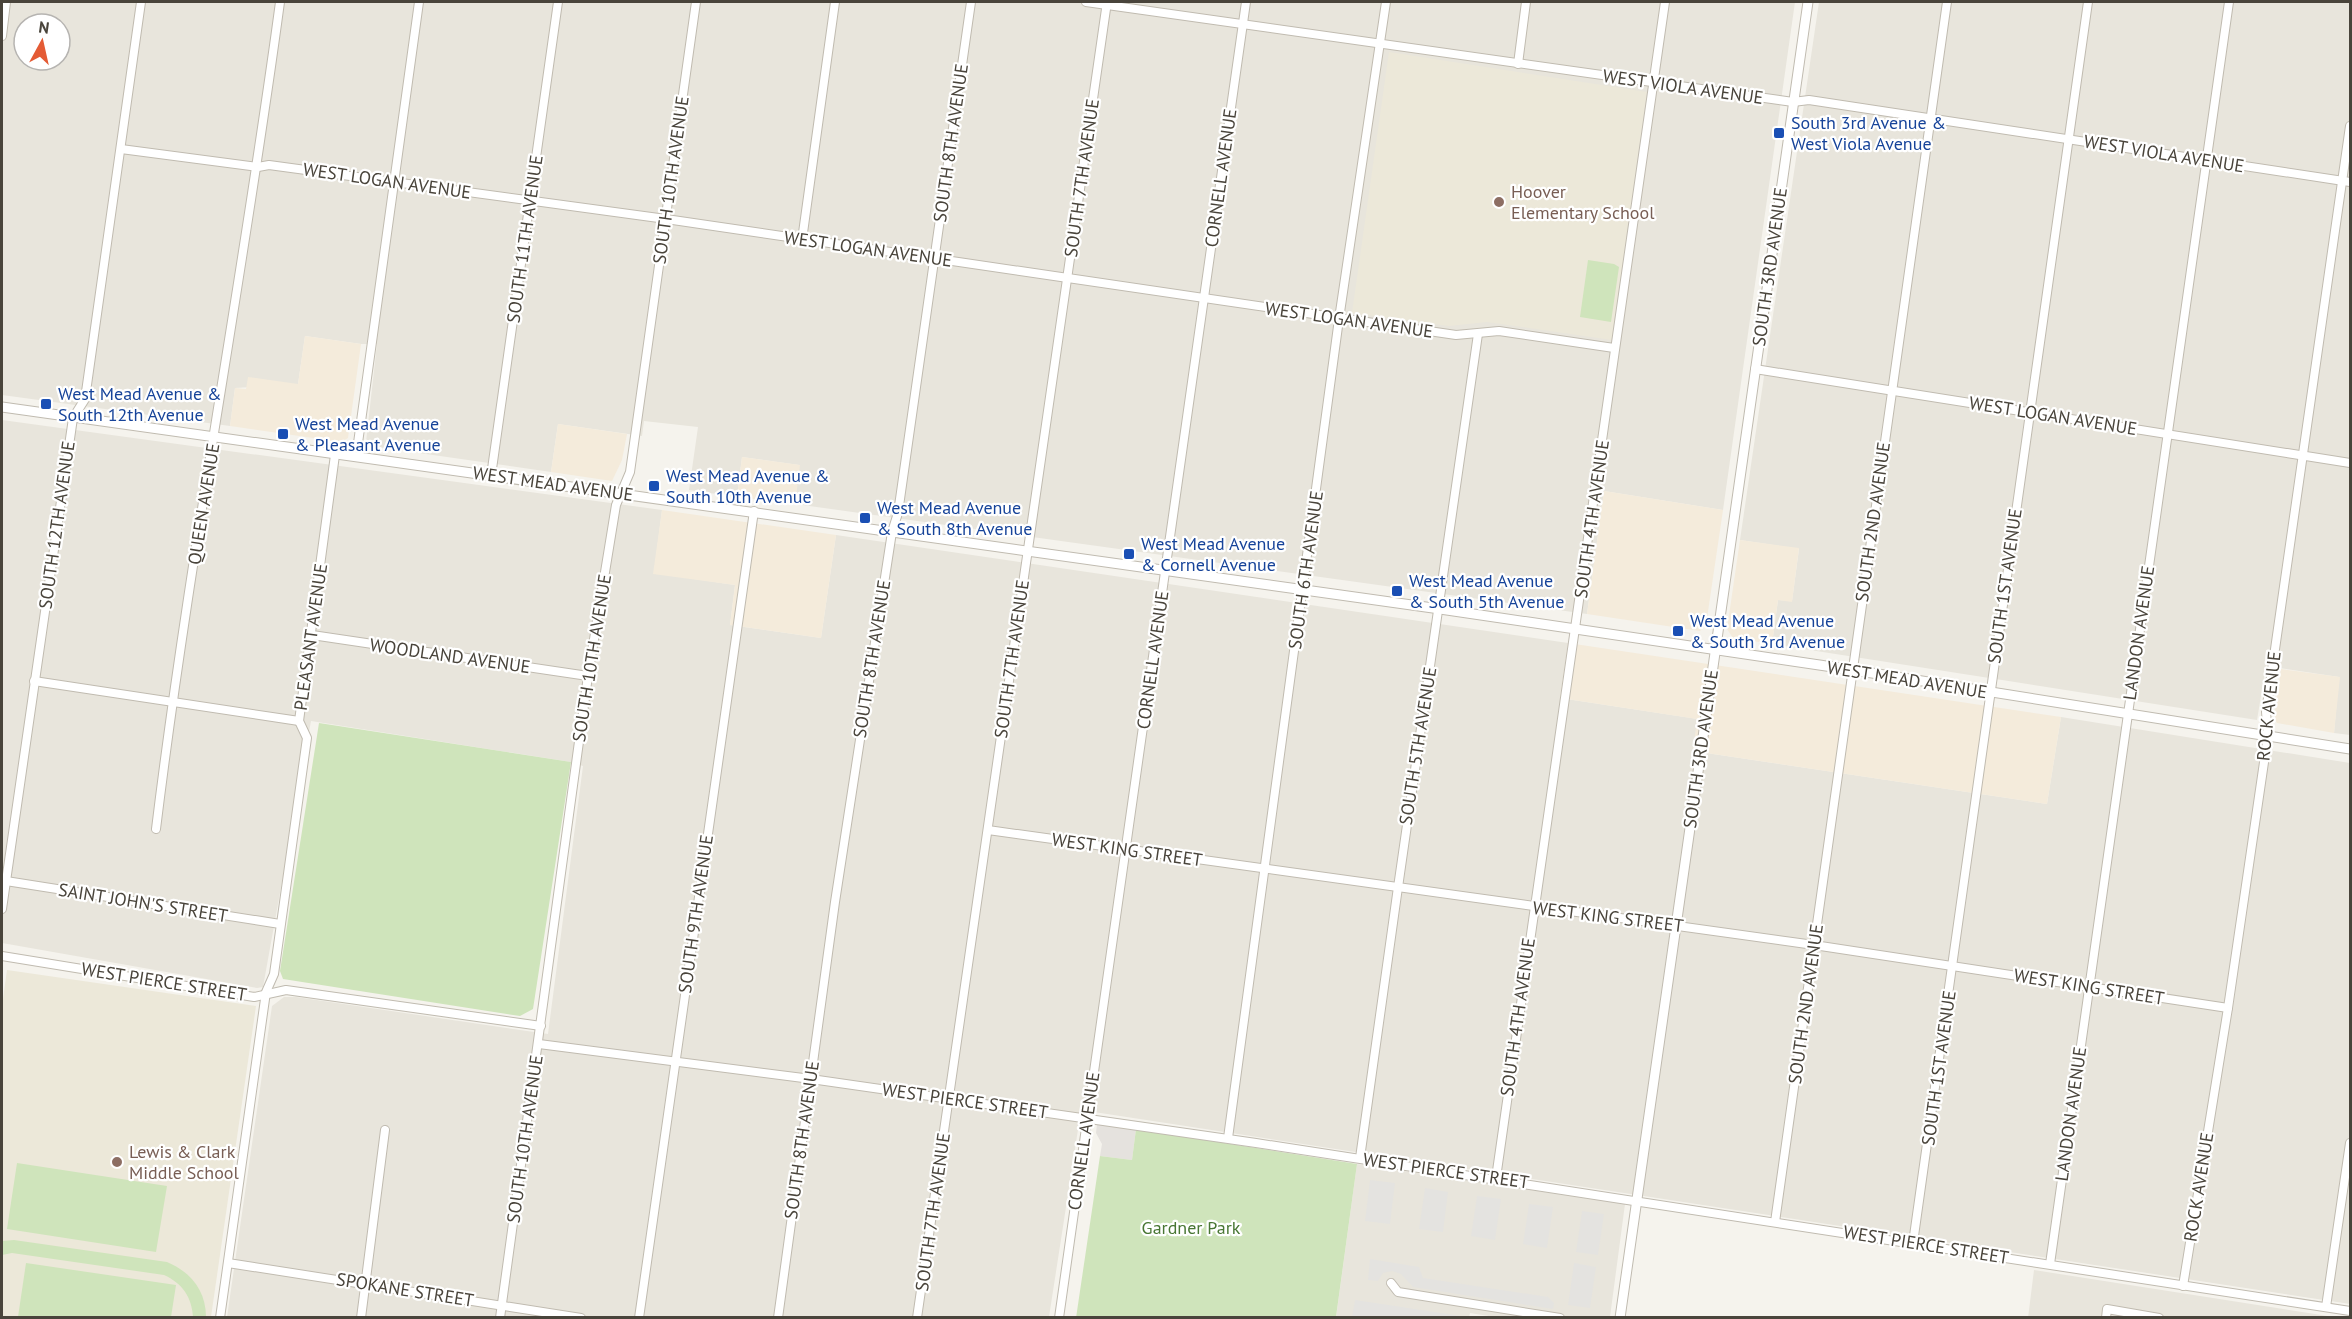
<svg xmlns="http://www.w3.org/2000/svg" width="2352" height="1319" font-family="'PT Sans',sans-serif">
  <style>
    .residential { fill: #e8e5dc; fill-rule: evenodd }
    .commercial { fill: #f4ebdb }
    .industrial { fill: #e5e2de }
    .education { fill: #ece8d9 }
    .green { fill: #cfe4bb }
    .parking { fill: #e4e3e0 }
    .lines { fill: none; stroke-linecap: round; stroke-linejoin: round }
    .minor-casing { stroke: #c0bbb0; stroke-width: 10 }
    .tertiary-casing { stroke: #c0bbb0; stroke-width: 11 }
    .minor { stroke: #fff; stroke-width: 8 }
    .tertiary { stroke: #fff; stroke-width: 9 }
    .transit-dot { fill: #1a4fb4; stroke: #fff; stroke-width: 2 }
    .education-dot { fill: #8d6e63; stroke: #fff; stroke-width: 2 }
    .labels { text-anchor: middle; stroke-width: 4.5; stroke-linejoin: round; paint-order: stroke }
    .street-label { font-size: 18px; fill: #49443b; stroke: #fff }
    .transit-label { font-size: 18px; fill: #164399; stroke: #fff; text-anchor: start }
    .education-label { font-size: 18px; fill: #785e54; stroke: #fff; text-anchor: start }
    .park-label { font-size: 18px; fill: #487633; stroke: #fff }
  </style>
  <rect width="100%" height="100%" fill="#f5f3ed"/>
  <g class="residential">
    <path d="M2 2H1795L1723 510 1604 491 1587 614 795 504 799 465 742 457 737 497 689 490 698 427 644 421 642 436 558 424 551 472 370 446 366 442 377 344H361L305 336 298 384 235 388 230 426 2 395ZM24 24H60V60H24Z"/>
    <polygon points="1819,2 2350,2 2350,735 2334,733 2339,677 2266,666 2257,720 1772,644 1778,600 1792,601 1799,549 1740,540"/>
    <polygon points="2,420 662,510 654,573 735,585 730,625 821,638 836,535 1568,643 1560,698 1698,719 1693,751 2047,804 2061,717 2350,763 2350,1304 1081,1110 1049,1317 227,1317 272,1006 284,997 296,997 548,1034 583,766 571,762 311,721 263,987 257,988 2,943"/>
    <polygon points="1357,1164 1625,1204 1610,1317 1501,1318 1470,1313 1469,1318 1336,1318"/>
    <polygon points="2034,1270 2334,1317 2028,1318"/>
  </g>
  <g class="commercial">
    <polygon points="305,336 361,344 348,438 341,442 230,426 235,388 246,389 248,377 298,384"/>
    <polygon points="558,424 627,434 622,460 612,481 551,472"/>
    <polygon points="742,457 800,465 795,504 737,497"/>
    <polygon points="1604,491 1723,510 1706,625 1700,631 1587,614"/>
    <polygon points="662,510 836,535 821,638 730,625 735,585 653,574"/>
    <polygon points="1740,540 1799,548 1792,602 1778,600 1772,644 1733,638 1727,629"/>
    <polygon points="1568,643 2061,717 2047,804 1693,751 1697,719 1560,698"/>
    <polygon points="2281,669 2340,677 2334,733 2277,723 2274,718"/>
  </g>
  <polygon class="industrial" points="1097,1124 1136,1129 1132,1160 1100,1156 1102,1144 1096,1133"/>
  <g class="education">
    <polygon points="1389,52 1647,92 1612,340 1487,322 1449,326 1352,313"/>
    <polygon points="7,970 256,1006 211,1317 2,1318 2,1006"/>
  </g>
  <g class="green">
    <polygon points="1588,260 1614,264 1619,267 1611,322 1580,317"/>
    <polygon points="319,723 571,762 533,1009 520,1016 283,979 280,971"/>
    <polygon points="1136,1129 1357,1164 1336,1317 1076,1318 1100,1156 1132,1160"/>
    <polygon points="17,1163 167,1186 156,1252 7,1229"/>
    <path d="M14 1240 167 1262C191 1272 206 1291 206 1317H193C192 1297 182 1283 164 1275L12 1253 2 1255V1241Z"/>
    <polygon points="26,1263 176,1285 171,1317 18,1317"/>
  </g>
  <g class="parking">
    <polygon points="1370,1180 1395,1183 1390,1224 1365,1221"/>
    <polygon points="1425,1188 1448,1192 1443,1232 1419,1229"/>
    <polygon points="1477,1196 1501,1199 1495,1240 1471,1236"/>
    <polygon points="1529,1204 1553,1207 1547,1248 1523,1244"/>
    <polygon points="1582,1211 1604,1214 1598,1255 1576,1252"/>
    <polygon points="1370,1259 1419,1267 1423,1278 1548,1297 1554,1303 1553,1309 1413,1287 1401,1274 1392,1271 1383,1273 1378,1281 1368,1280"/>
    <polygon points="1574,1263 1596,1267 1590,1308 1568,1305"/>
    <polygon points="1355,1300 1461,1316 1460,1317 1352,1317"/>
  </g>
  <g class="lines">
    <g class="minor-casing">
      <g id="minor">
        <polyline points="1086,2 1793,102 1809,100 2350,182"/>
        <polyline points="2,36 6,2"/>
        <polyline points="1518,64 1526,2"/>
        <polyline points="121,149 258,167 269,165 666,219 1456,335 1499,331 1614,348"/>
        <polyline points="802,240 835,2"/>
        <polyline points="1755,369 2350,463"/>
        <polyline points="491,476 558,2"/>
        <polyline points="312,635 588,676"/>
        <polyline points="34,681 299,721"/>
        <path d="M156 829C190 552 243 278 280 2"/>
        <polyline points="988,830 1814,945 2228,1008"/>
        <polyline points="6,881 280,924"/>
        <polyline points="2,909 73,418 85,399 141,2"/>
        <polyline points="2,956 254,997 286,990 541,1026"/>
        <polyline points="539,1044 811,1079 1256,1143 2350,1311"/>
        <polyline points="1228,1138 1339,319 1386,2"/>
        <path d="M1360 1158C1397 883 1440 609 1478 334"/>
        <polyline points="1496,1178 1665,2"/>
        <polyline points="1775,1222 1947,2"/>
        <polyline points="1913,1243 2088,2"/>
        <polyline points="228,1263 581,1318"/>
        <polyline points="2050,1264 2229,2"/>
        <polyline points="1391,1283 1398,1292 1560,1318"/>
        <polyline points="2183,1286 2228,1008 2268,735 2266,712 2350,126"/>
        <polyline points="2326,1307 2350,1143"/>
        <polyline points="220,1318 266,992 274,974 307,738 299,721 335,455 358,443 419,2"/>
        <polyline points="361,1318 385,1130"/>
        <polyline points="500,1318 588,676 616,505 630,472 696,2"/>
        <polyline points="639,1318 754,511"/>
        <polyline points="778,1318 835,902 892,532 898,513 971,2"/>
        <polyline points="917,1318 1107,2"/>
        <polyline points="1059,1318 1246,2"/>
        <polyline points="2106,1318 2107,1309 2159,1318"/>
      </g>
    </g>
    <g class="tertiary-casing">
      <g id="tertiary">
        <polyline points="2,407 1440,609 1853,670 2350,749"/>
        <polyline points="1620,1318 1808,2"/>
      </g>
    </g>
    <use href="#minor" class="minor"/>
    <use href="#tertiary" class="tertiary"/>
  </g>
  <g class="transit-dot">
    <rect x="1773" y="127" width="12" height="12" rx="3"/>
    <rect x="40" y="398" width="12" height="12" rx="3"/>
    <rect x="277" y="428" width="12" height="12" rx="3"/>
    <rect x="648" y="480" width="12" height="12" rx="3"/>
    <rect x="859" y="512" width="12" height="12" rx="3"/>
    <rect x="1123" y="548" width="12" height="12" rx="3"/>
    <rect x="1391" y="585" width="12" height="12" rx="3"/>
    <rect x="1672" y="625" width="12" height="12" rx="3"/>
  </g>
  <g class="education-dot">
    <circle cx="1499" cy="202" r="6"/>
    <circle cx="117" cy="1162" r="6"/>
  </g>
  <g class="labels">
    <g class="street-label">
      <text transform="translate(1683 87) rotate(8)" y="6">WEST VIOLA AVENUE</text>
      <text transform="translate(951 143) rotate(-82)" y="6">SOUTH 8TH AVENUE</text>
      <text transform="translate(2164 154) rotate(9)" y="6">WEST VIOLA AVENUE</text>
      <text transform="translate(1082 178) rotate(-82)" y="6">SOUTH 7TH AVENUE</text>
      <text transform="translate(1221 178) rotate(-82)" y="6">CORNELL AVENUE</text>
      <text transform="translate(671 180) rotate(-82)" y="6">SOUTH 10TH AVENUE</text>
      <text transform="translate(387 181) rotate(8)" y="6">WEST LOGAN AVENUE</text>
      <text transform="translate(525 239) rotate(-82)" y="6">SOUTH 11TH AVENUE</text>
      <text transform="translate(868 249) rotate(8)" y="6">WEST LOGAN AVENUE</text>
      <text transform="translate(1770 267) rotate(-82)" y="6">SOUTH 3RD AVENUE</text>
      <text transform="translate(1349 320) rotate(8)" y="6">WEST LOGAN AVENUE</text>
      <text transform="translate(2053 416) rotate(9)" y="6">WEST LOGAN AVENUE</text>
      <text transform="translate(553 484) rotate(8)" y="6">WEST MEAD AVENUE</text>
      <text transform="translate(204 504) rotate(-81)" y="6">QUEEN AVENUE</text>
      <text transform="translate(1592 519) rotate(-82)" y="6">SOUTH 4TH AVENUE</text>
      <text transform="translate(1873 522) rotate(-82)" y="6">SOUTH 2ND AVENUE</text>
      <text transform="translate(57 525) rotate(-82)" y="6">SOUTH 12TH AVENUE</text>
      <text transform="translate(1306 570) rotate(-82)" y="6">SOUTH 6TH AVENUE</text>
      <text transform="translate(2005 586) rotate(-82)" y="6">SOUTH 1ST AVENUE</text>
      <text transform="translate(2139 633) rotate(-82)" y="6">LANDON AVENUE</text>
      <text transform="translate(311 637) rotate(-82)" y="6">PLEASANT AVENUE</text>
      <text transform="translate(450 656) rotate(8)" y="6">WOODLAND AVENUE</text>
      <text transform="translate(592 658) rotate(-81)" y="6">SOUTH 10TH AVENUE</text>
      <text transform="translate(872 659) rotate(-81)" y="6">SOUTH 8TH AVENUE</text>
      <text transform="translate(1012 659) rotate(-82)" y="6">SOUTH 7TH AVENUE</text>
      <text transform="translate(1153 660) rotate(-82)" y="6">CORNELL AVENUE</text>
      <text transform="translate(1907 680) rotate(9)" y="6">WEST MEAD AVENUE</text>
      <text transform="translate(2269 706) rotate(-84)" y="6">ROCK AVENUE</text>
      <text transform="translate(1418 746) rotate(-81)" y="6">SOUTH 5TH AVENUE</text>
      <text transform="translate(1701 749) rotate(-82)" y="6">SOUTH 3RD AVENUE</text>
      <text transform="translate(1127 850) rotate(8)" y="6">WEST KING STREET</text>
      <text transform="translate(143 903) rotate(9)" y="6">SAINT JOHN'S STREET</text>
      <text transform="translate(696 914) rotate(-82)" y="6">SOUTH 9TH AVENUE</text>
      <text transform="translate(1608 917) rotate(7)" y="6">WEST KING STREET</text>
      <text transform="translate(164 982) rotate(9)" y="6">WEST PIERCE STREET</text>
      <text transform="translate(2089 987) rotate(9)" y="6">WEST KING STREET</text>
      <text transform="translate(1806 1004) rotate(-82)" y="6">SOUTH 2ND AVENUE</text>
      <text transform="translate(1518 1017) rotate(-82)" y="6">SOUTH 4TH AVENUE</text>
      <text transform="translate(1939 1068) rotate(-82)" y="6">SOUTH 1ST AVENUE</text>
      <text transform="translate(965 1101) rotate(8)" y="6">WEST PIERCE STREET</text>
      <text transform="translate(2071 1114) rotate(-82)" y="6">LANDON AVENUE</text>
      <text transform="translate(525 1139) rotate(-82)" y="6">SOUTH 10TH AVENUE</text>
      <text transform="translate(802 1140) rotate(-82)" y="6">SOUTH 8TH AVENUE</text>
      <text transform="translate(1084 1141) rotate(-82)" y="6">CORNELL AVENUE</text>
      <text transform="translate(1446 1171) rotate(8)" y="6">WEST PIERCE STREET</text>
      <text transform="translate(2199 1187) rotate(-81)" y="6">ROCK AVENUE</text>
      <text transform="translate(933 1212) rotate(-82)" y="6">SOUTH 7TH AVENUE</text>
      <text transform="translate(1926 1245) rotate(9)" y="6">WEST PIERCE STREET</text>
      <text transform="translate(405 1290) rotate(9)" y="6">SPOKANE STREET</text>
    </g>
    <g class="transit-label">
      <text x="1791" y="129">South 3rd Avenue &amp;<tspan x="1791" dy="21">West Viola Avenue</tspan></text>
      <text x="58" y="400">West Mead Avenue &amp;<tspan x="58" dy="21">South 12th Avenue</tspan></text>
      <text x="295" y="430">West Mead Avenue<tspan x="295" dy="21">&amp; Pleasant Avenue</tspan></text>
      <text x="666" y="482">West Mead Avenue &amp;<tspan x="666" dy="21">South 10th Avenue</tspan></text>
      <text x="877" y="514">West Mead Avenue<tspan x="877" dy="21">&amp; South 8th Avenue</tspan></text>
      <text x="1141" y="550">West Mead Avenue<tspan x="1141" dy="21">&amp; Cornell Avenue</tspan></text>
      <text x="1409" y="587">West Mead Avenue<tspan x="1409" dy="21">&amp; South 5th Avenue</tspan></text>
      <text x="1690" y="627">West Mead Avenue<tspan x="1690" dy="21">&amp; South 3rd Avenue</tspan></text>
    </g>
    <g class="education-label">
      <text x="1511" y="198">Hoover<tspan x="1511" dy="21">Elementary School</tspan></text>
      <text x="129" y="1158">Lewis &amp; Clark<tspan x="129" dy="21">Middle School</tspan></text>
    </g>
    <g class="park-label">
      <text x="1191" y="1234">Gardner Park</text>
    </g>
  </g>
  <rect width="2352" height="1319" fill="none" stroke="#49443b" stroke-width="6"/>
  <g transform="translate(42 42) rotate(8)"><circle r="28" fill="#ffffff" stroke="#b6b4b1" stroke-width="1.5"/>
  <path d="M0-4.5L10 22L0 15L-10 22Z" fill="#e45b35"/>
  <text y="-9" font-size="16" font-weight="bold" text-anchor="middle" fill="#49443b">N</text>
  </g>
</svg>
